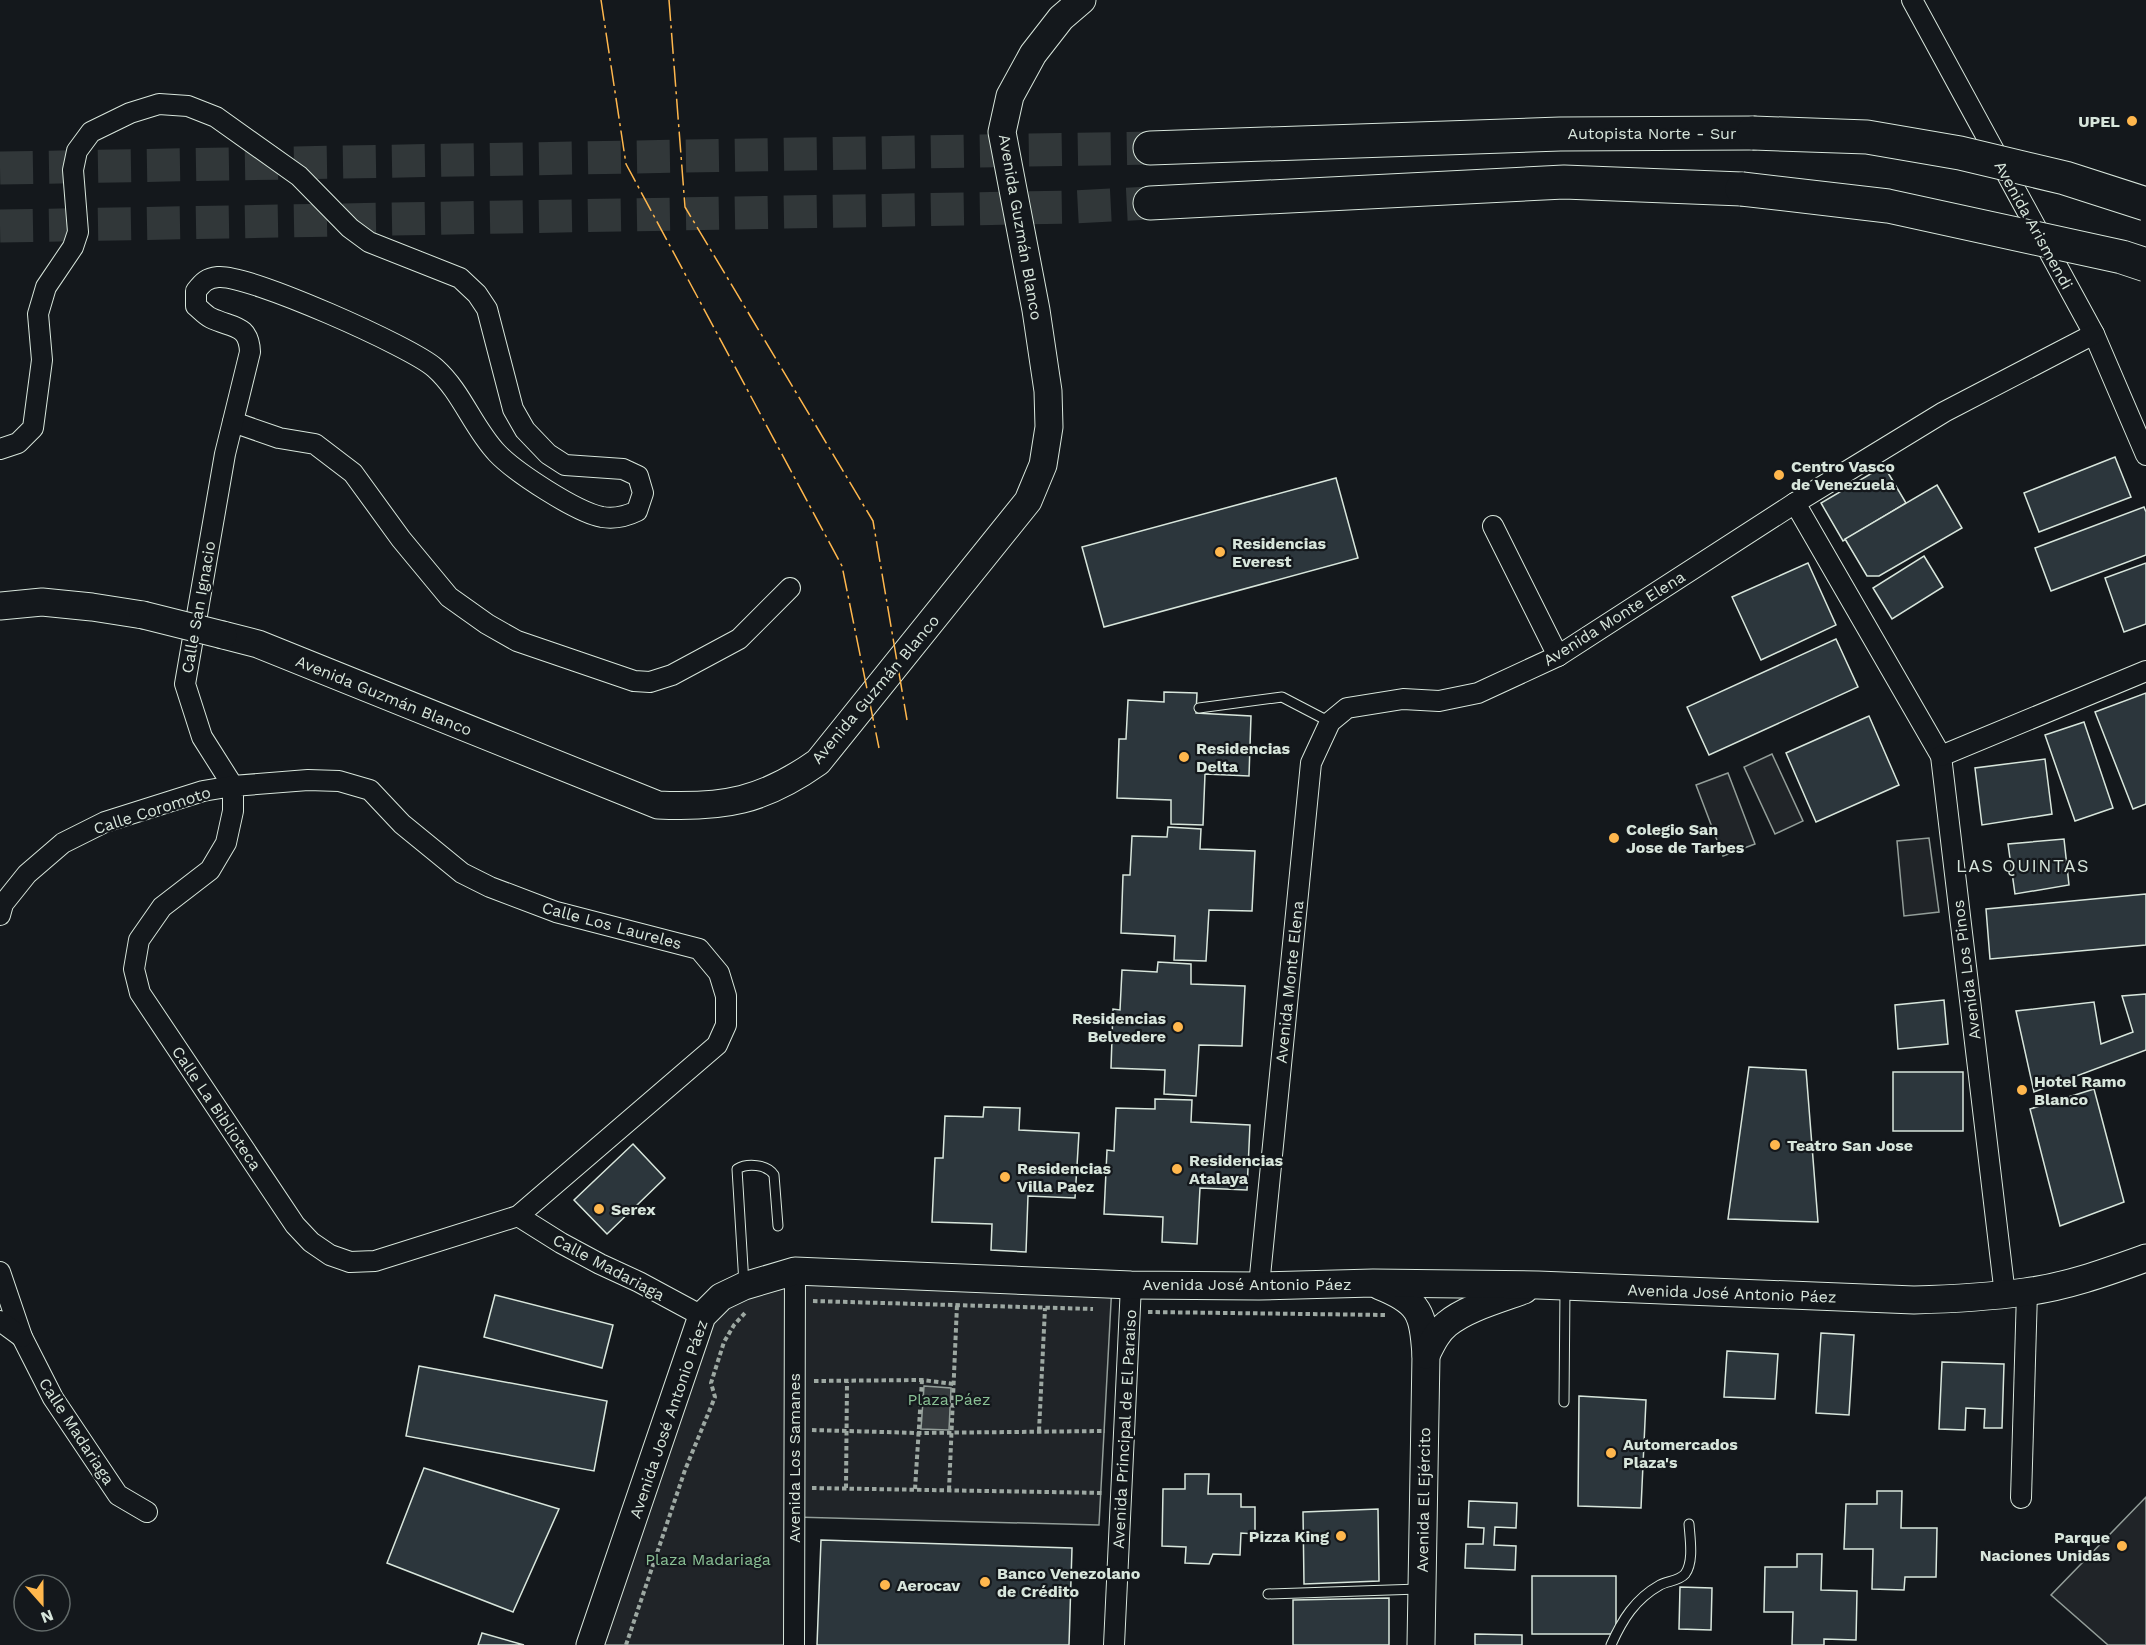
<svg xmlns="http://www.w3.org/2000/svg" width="2146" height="1645" font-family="'Work Sans',sans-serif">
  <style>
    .green { fill: #202428; stroke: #939e99; stroke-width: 1.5 }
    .water { fill: #363b3e; stroke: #939e99; stroke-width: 1.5 }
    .building { fill: #2c363c; stroke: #d8e6dc; stroke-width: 1.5 }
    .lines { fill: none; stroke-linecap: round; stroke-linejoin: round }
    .highway-tunnel { stroke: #313739; stroke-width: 33; stroke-dasharray: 33 16; stroke-linecap: butt }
    .lane-casing { stroke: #d8e6dc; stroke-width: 11 }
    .street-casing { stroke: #d8e6dc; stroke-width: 22 }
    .secondary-casing { stroke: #d8e6dc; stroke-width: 29 }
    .highway-casing { stroke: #d8e6dc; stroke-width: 35 }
    .path { stroke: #9da8a2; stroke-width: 4; stroke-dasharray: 4.5 3; stroke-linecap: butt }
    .lane { stroke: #14181c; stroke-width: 9 }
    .street { stroke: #14181c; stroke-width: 20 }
    .secondary { stroke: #14181c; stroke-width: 27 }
    .highway { stroke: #14181c; stroke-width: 33 }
    .secondary-bridge-casing { stroke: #d8e6dc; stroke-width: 29; stroke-linecap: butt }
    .highway-bridge-casing { stroke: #d8e6dc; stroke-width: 35; stroke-linecap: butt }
    .secondary-bridge { stroke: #14181c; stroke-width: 27 }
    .highway-bridge { stroke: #14181c; stroke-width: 33 }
    .power { stroke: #ffb74d; stroke-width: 1.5; stroke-dasharray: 21 4.5 3 4.5; stroke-linecap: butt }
    .poi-dot { fill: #ffb74d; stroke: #14181c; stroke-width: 2 }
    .labels { text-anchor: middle; stroke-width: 4.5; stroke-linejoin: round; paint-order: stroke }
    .poi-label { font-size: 16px; font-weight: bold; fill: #d8e6dc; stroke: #14181c; text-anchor: start }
    .street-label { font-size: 16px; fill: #d8e6dc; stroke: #14181c }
    .park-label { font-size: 16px; fill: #8ac095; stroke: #14181c }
    .neighbourhood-label { font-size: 18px; letter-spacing: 1.5px; fill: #d8e6dc; stroke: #14181c }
  </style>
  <rect width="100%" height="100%" fill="#14181c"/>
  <g class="green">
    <polygon points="1772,754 1803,821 1775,834 1744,767"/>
    <polygon points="1728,773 1755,844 1723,856 1696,785"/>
    <polygon points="1929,838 1939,912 1904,916 1897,841"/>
    <polygon points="795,1271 1112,1284 1099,1525 794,1517 792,1645 590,1645 702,1316"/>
    <polygon points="2146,1497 2146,1645 2108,1645 2051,1595"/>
  </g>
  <polygon class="water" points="924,1386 951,1388 949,1430 921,1429"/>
  <g class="building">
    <polygon points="2115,457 2131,497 2039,532 2024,493"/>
    <polygon points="1884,466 1906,503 1843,541 1821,503"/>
    <polygon points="1336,478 1358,558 1104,627 1082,547"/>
    <polygon points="1937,485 1962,528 1879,576 1867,576 1845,539"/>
    <polygon points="2144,507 2146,512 2146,555 2051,591 2035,548"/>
    <polygon points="1924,556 1943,587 1892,619 1873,588"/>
    <polygon points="1808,563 1836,625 1761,660 1732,597"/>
    <polygon points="2146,563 2146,624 2124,632 2105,578"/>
    <polygon points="1836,639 1858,687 1709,755 1687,707"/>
    <polygon points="1164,692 1197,693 1196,713 1251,716 1249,776 1205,774 1203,825 1171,824 1171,800 1117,798 1119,739 1126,739 1128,700 1164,702"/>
    <polygon points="2146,693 2146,804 2133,809 2095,712"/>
    <polygon points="1869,716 1899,785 1816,822 1786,753"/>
    <polygon points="2084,722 2113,808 2075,821 2045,735"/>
    <polygon points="2045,759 2052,814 1982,825 1975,768"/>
    <polygon points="1168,827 1201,829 1200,849 1255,851 1252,911 1209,910 1206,961 1174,960 1175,936 1121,933 1123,875 1130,875 1132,836 1167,837"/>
    <polygon points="2064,839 2069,885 2015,894 2008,844"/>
    <polygon points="2146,894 2146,945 1990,959 1986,909"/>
    <polygon points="1158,962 1191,964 1191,984 1245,986 1242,1046 1199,1045 1196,1096 1164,1094 1165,1070 1111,1068 1113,1009 1120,1010 1122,970 1157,972"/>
    <polygon points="2146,994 2146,1050 2034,1092 2016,1011 2094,1002 2101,1044 2133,1032 2122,996"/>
    <polygon points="1944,1000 1948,1044 1898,1049 1895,1005"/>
    <polygon points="1749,1067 1806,1070 1818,1222 1728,1219"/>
    <rect x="1893" y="1072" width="70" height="59"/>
    <polygon points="2094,1089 2124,1202 2060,1226 2030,1109"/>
    <polygon points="1155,1099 1192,1100 1191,1122 1250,1125 1247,1190 1200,1188 1197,1244 1162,1242 1163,1217 1104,1214 1107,1150 1114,1151 1116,1108 1155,1109"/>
    <polygon points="984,1107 1020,1108 1019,1130 1079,1133 1075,1198 1028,1196 1026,1252 991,1250 992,1224 932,1222 935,1158 943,1158 945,1116 983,1117"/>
    <polygon points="633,1144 665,1178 607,1234 574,1200"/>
    <polygon points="495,1295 613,1325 602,1368 484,1337"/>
    <polygon points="1821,1333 1854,1335 1849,1415 1816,1413"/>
    <polygon points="1727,1351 1778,1354 1775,1399 1724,1397"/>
    <polygon points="1942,1362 2004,1364 2002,1428 1984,1428 1985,1409 1966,1408 1965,1430 1939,1429"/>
    <polygon points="419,1366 607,1401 594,1471 406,1436"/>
    <polygon points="1579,1396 1646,1400 1641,1508 1578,1506"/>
    <polygon points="424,1468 559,1509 513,1612 387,1563"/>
    <polygon points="1185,1474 1209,1474 1208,1494 1241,1494 1241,1507 1255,1507 1255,1534 1241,1533 1240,1555 1213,1554 1209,1564 1185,1563 1186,1547 1162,1546 1163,1489 1185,1489"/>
    <polygon points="1877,1491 1902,1491 1901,1528 1937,1528 1936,1577 1905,1577 1904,1590 1872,1589 1873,1549 1844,1549 1846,1504 1877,1504"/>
    <polygon points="1469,1501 1517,1503 1516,1528 1495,1527 1494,1545 1516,1546 1515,1570 1465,1568 1466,1544 1483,1544 1484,1528 1468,1527"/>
    <polygon points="1378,1509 1379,1581 1304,1584 1303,1512"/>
    <polygon points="821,1540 1072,1548 1069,1645 817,1645"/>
    <polygon points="1797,1554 1822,1554 1821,1590 1857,1591 1856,1640 1824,1639 1824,1645 1792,1645 1793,1612 1764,1612 1765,1567 1797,1567"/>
    <rect x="1532" y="1576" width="84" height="58"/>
    <polygon points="1680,1587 1712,1588 1711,1630 1679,1629"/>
    <polygon points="1389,1598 1389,1645 1293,1645 1293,1600"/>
    <polygon points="482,1633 524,1645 478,1645"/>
    <polygon points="1475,1634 1522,1635 1522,1645 1475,1645"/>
  </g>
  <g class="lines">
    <g class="highway-tunnel">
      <polyline points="0,168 1150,148"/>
      <polyline points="0,226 1073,207 1150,203"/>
    </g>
    <g class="lane-casing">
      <g id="lane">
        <polyline points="1199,708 1282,697 1330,722"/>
        <path d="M744 1284 737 1169C747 1163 767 1164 774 1175L778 1226"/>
        <polyline points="1564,1402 1565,1289"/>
        <polyline points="1268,1594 1419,1589"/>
        <path d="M1611 1645C1622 1620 1635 1599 1660 1585 1667 1581 1679 1581 1685 1574 1694 1562 1690 1539 1689 1524"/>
      </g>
    </g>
    <g class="street-casing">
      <g id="street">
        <polyline points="1912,0 2094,334 2146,455"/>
        <polyline points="233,422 279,438 315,444 353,473 401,539 449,597 487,624 517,641 634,681 650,682 672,675 739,639 790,588"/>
        <path d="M0 449 18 443 33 428 42 360 38 314 46 287 73 247 78 232 73 170 77 151 91 132 130 113 159 104 188 106 216 117 299 176 350 228 369 242 460 278 477 294 487 309 513 409 525 430 548 454 565 465 623 469 638 476 643 493 637 511C625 517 615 519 602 517 576 512 515 472 497 453 473 428 462 392 435 368 412 347 248 274 218 277 207 278 203 282 196 291V306C201 310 205 315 211 318 232 328 249 324 250 352L225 454 185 684 202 737 233 786"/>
        <polyline points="1795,503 1941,756 2005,1295"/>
        <polyline points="1493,526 1558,656"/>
        <polyline points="1941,756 2146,671"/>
        <polyline points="0,915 3,904 27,874 63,843 105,822 203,791 233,786 308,780 339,781 370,790 402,824 462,873 490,887 556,912 699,949 719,973 726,996 726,1025 717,1045 518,1216 375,1261 350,1262 330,1255 311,1242 295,1225 140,993 134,969 139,940 162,907 210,870 226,843 233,811 233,786"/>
        <polyline points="518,1216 561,1243 600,1264 639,1282 702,1316"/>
        <polyline points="0,1272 22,1337 53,1398 118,1495 147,1512"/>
        <polyline points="1259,1286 1311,763 1330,722 1347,708 1403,699 1439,701 1478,693 1558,656 1795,503 1944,412 2094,334"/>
        <polyline points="0,1321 22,1337"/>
        <polyline points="2021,1498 2027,1292"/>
        <polyline points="794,1645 795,1271"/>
        <polyline points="1114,1645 1131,1285"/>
      </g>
    </g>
    <g class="secondary-casing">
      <g id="secondary">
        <polyline points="0,606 42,602 92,607 143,615"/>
        <path d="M223 635 258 644 658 805C724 808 763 801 818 762L1028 501 1043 465 1049 427 1048 391 1036 310 1002 132 1010 96 1033 54 1061 18 1082 0"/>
        <path d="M1380 1286C1420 1302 1423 1313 1426 1355L1421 1645"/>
        <path d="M1426 1355C1432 1343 1437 1332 1447 1324 1466 1308 1500 1299 1524 1290"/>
        <path d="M590 1645 702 1316 721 1297 744 1286 795 1271 1131 1285 1259 1286 1373 1283 1538 1285 1914 1300C1951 1299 1988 1297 2025 1292 2066 1287 2107 1272 2146 1258"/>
      </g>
    </g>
    <g class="highway-casing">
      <g id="highway">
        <polyline points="1150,148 1560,134 1753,133"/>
        <polyline points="1150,203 1564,182 1742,189"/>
      </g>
    </g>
    <g class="path">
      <polyline points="813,1301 1093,1309"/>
      <polyline points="1148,1312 1387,1315"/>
      <polyline points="814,1381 922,1380 954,1384"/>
      <polyline points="812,1430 918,1433 1105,1431"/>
      <polyline points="1039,1431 1045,1308"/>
      <polyline points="812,1488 1104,1493"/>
      <polyline points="846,1488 847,1382"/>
      <polyline points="915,1489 922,1380"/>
      <polyline points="949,1490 957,1305"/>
      <polyline points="626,1645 685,1470 715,1397 711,1383 724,1342 734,1325 745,1313"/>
    </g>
    <use href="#lane" class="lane"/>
    <use href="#street" class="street"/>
    <use href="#secondary" class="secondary"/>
    <use href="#highway" class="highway"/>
    <g class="secondary-bridge-casing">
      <polyline id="secondary-bridge" points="143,615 223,635"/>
    </g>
    <g class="highway-bridge-casing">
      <g id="highway-bridge">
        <polyline points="1753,133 1867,137 1960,153 2065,178 2146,204"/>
        <polyline points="1742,189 1888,206 2122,257 2146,265"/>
      </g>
    </g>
    <use href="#secondary-bridge" class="secondary-bridge"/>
    <use href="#highway-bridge" class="highway-bridge"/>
    <g class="power">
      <polyline points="601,0 626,164 842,566 879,748"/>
      <polyline points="669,0 685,207 873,521 907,720"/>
    </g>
  </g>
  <g class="poi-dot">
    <circle cx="2132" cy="121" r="6"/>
    <circle cx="1779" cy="475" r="6"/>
    <circle cx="1220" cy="552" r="6"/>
    <circle cx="1184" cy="757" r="6"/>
    <circle cx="1614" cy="838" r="6"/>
    <circle cx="1178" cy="1027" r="6"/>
    <circle cx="2022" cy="1090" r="6"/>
    <circle cx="1775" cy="1145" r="6"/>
    <circle cx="1177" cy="1169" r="6"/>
    <circle cx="1005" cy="1177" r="6"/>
    <circle cx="599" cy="1209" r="6"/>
    <circle cx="1611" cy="1453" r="6"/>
    <circle cx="1341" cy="1536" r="6"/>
    <circle cx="2122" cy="1546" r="6"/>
    <circle cx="985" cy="1582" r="6"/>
    <circle cx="885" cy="1585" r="6"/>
  </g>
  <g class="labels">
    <g class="poi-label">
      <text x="2120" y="127" text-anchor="end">UPEL</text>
      <text x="1791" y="472">Centro Vasco<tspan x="1791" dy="18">de Venezuela</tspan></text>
      <text x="1232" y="549">Residencias<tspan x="1232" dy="18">Everest</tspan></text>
      <text x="1196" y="754">Residencias<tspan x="1196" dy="18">Delta</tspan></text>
      <text x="1626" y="835">Colegio San<tspan x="1626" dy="18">Jose de Tarbes</tspan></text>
      <text x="1166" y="1024" text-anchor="end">Residencias<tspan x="1166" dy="18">Belvedere</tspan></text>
      <text x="2034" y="1087">Hotel Ramo<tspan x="2034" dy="18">Blanco</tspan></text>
      <text x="1787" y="1151">Teatro San Jose</text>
      <text x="1189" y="1166">Residencias<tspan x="1189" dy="18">Atalaya</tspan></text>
      <text x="1017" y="1174">Residencias<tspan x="1017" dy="18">Villa Paez</tspan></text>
      <text x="611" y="1215">Serex</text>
      <text x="1623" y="1450">Automercados<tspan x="1623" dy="18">Plaza's</tspan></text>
      <text x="1329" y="1542" text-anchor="end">Pizza King</text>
      <text x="2110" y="1543" text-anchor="end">Parque<tspan x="2110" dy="18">Naciones Unidas</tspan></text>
      <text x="997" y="1579">Banco Venezolano<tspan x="997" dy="18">de Crédito</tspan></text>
      <text x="897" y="1591">Aerocav</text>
    </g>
    <g class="street-label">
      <text x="1652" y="139">Autopista Norte - Sur</text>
      <text transform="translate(2034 225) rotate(61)" y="6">Avenida Arismendi</text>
      <text transform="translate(1021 227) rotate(80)" y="6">Avenida Guzmán Blanco</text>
      <text transform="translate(198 607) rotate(-80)" y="6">Calle San Ignacio</text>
      <text transform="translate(1614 618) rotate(-32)" y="6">Avenida Monte Elena</text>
      <text transform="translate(875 689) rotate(-50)" y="6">Avenida Guzmán Blanco</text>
      <text transform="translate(384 695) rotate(22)" y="6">Avenida Guzmán Blanco</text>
      <text transform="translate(152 810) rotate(-18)" y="6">Calle Coromoto</text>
      <text transform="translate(612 925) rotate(15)" y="6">Calle Los Laureles</text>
      <text transform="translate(1966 970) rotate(-97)" y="6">Avenida Los Pinos</text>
      <text transform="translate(1289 982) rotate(-84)" y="6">Avenida Monte Elena</text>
      <text transform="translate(217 1108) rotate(56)" y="6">Calle La Biblioteca</text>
      <text transform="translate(609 1267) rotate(28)" y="6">Calle Madariaga</text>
      <text x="1247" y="1290">Avenida José Antonio Páez</text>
      <text transform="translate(1732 1293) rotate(2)" y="6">Avenida José Antonio Páez</text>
      <text transform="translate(668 1419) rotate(-71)" y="6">Avenida José Antonio Páez</text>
      <text transform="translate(1124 1429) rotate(-87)" y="6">Avenida Principal de El Paraiso</text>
      <text transform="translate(77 1431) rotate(57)" y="6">Calle Madariaga</text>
      <text transform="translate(794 1458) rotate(-90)" y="6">Avenida Los Samanes</text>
      <text transform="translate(1423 1500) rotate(-89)" y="6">Avenida El Ejército</text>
    </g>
    <g class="park-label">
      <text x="949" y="1405">Plaza Páez</text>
      <text x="708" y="1565">Plaza Madariaga</text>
    </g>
    <g class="neighbourhood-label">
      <text x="2023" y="872">LAS QUINTAS</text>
    </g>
  </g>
  <g transform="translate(42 1603) rotate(159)"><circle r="28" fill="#14181c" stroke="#626a69" stroke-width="1.5"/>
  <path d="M0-4.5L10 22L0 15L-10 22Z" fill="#ffb74d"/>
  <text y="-9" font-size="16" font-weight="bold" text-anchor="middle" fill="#d8e6dc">N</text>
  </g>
</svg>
